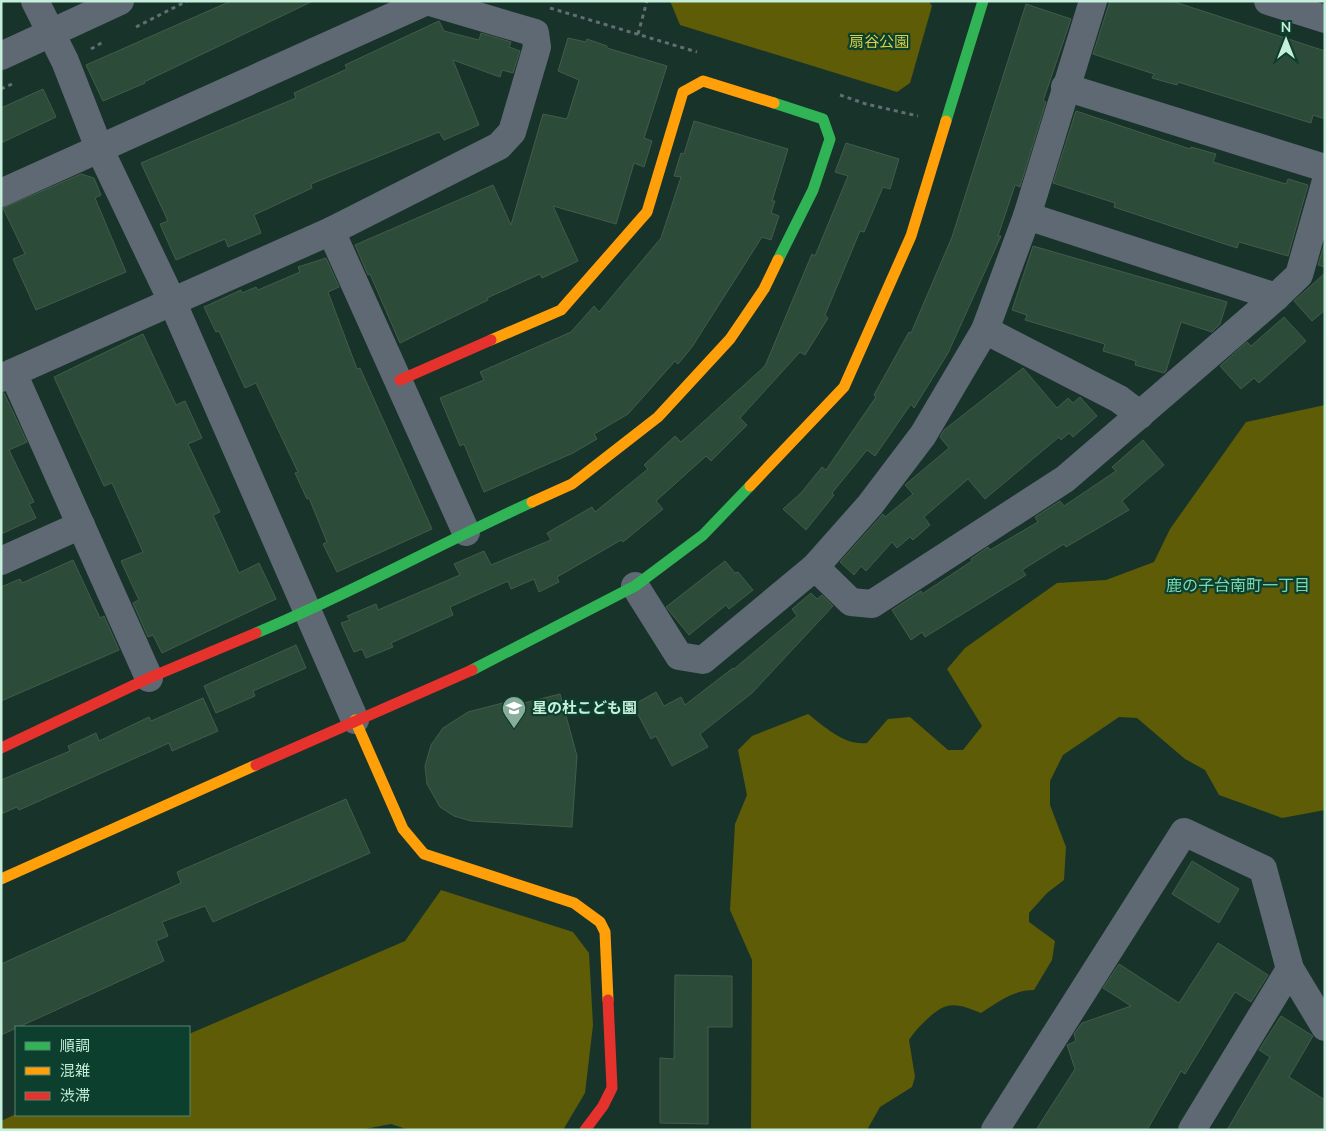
<svg xmlns="http://www.w3.org/2000/svg" width="1326" height="1131" font-family="'Nunito Sans','Noto Sans JP',sans-serif">
  <style>
    .green { fill: #5e5c06 }
    .building { fill: #2c4c39; stroke: #445b4c }
    .lines { fill: none; stroke-linecap: round; stroke-linejoin: round }
    .path { stroke: #616e73; stroke-width: 3; stroke-dasharray: 4 4; stroke-linecap: butt }
    .street { stroke: #5f6974; stroke-width: 28 }
    .fast { stroke: #30b455; stroke-width: 11 }
    .slow { stroke: #ff9f0a; stroke-width: 11 }
    .jam { stroke: #e5322d; stroke-width: 11 }
    .labels { text-anchor: middle; stroke-width: 4.5; stroke-linejoin: round; paint-order: stroke }
    .park-label { font-size: 15px; fill: #dbcf43; stroke: #0c3f2d }
    .poi-label { font-size: 15px; font-weight: bold; fill: #c5efdb; stroke: #0c3f2d; text-anchor: start }
    .neighbourhood-label { font-size: 16px; fill: #7dd6b0; stroke: #0c3f2d }
  </style>
  <rect width="100%" height="100%" fill="#18332a"/>
  <g class="green">
    <polygon points="670,1 929,1 932,6 910,83 897,92 680,25"/>
    <path d="M1325 405V810L1282 818 1219 795 1205 770 1185 759 1137 718 1119 717 1063 755 1050 781V805L1066 847 1064 880 1047 893 1029 913V922L1055 941 1052 960 1034 990C1013 990 998 1002 981 1013 971 1009 958 1003 947 1006 935 1009 915 1030 909 1040L915 1077 912 1087 880 1107 867 1130H751L752 960 730 910 735 824 747 795 738 750 752 736 808 714C825 727 845 746 867 743L888 719 910 717 948 750H963L982 726 947 669 965 648 1057 583 1106 580 1154 562 1170 529 1246 422Z"/>
    <polygon points="441,890 573,932 589,953 593,1025 585,1093 563,1130 409,1130 391,1124 360,1130 1,1130 1,1121 16,1114 189,1115 189,1034 405,941"/>
  </g>
  <g class="building">
    <polygon points="231,1 313,1 144,82 145,83 103,101 86,65"/>
    <polygon points="1110,1 1172,1 1325,51 1325,119 1313,115 1311,123 1178,82 1177,85 1152,78 1154,74 1093,54"/>
    <polygon points="1026,4 1071,19 1043,101 1046,102 1020,187 1015,185 998,236 1001,236 948,353 914,408 911,404 875,456 867,450 832,493 834,495 806,530 783,509 801,493 822,467 826,470 876,397 874,395 909,332 911,333 952,237"/>
    <polygon points="439,21 444,31 479,40 481,33 511,42 509,47 520,51 513,73 502,70 500,77 453,60 479,125 444,140 439,132 311,184 312,188 254,215 261,233 228,247 225,239 176,260 160,224 168,221 141,163 296,98 294,93 347,69 345,65"/>
    <polygon points="568,38 586,42 587,39 607,46 607,48 667,66 644,138 652,141 644,167 634,163 616,224 553,206 578,261 542,278 540,274 487,298 488,300 400,343 370,274 368,275 355,245 493,185 511,225 543,114 567,119 579,80 558,71"/>
    <polygon points="43,89 56,117 1,143 1,108"/>
    <polygon points="1076,111 1190,149 1191,147 1216,154 1213,162 1286,184 1288,179 1308,185 1288,256 1239,242 1237,248 1114,207 1115,203 1053,183"/>
    <polygon points="694,121 788,149 772,201 775,201 771,213 779,216 771,240 762,237 692,347 678,364 675,361 628,414 594,434 597,439 573,453 484,492 464,444 460,446 440,398 484,380 480,372 571,332 594,306 599,312 661,238 681,177 674,176 681,153 684,154"/>
    <polygon points="846,143 899,159 890,189 883,187 864,232 860,231 825,315 828,318 805,355 800,352 740,418 747,425 711,461 706,456 656,501 663,509 623,542 621,540 557,577 559,582 539,592 534,579 511,589 508,581 450,607 453,615 391,643 393,647 366,658 362,649 354,652 341,623 350,620 347,616 376,604 378,610 460,575 454,564 484,551 491,565 551,540 547,533 592,507 595,512 648,469 644,465 675,436 681,442 765,366 812,254 815,256 848,176 835,172"/>
    <polygon points="81,174 94,178 101,195 95,198 126,272 36,310 13,259 25,254 3,208"/>
    <polygon points="1325,242 1325,267 1318,265"/>
    <polygon points="1033,246 1227,302 1220,324 1212,332 1181,322 1166,371 1164,373 1135,365 1136,361 1103,351 1105,344 1025,320 1027,315 1012,310"/>
    <polygon points="326,258 339,287 328,292 357,369 360,368 432,529 337,572 323,544 327,542 309,498 307,499 295,473 298,472 256,383 245,388 219,331 216,332 204,307 241,290 242,293 256,287 258,290 300,272 298,267"/>
    <polygon points="1325,273 1325,310 1312,321 1294,301"/>
    <polygon points="1284,317 1306,341 1259,383 1254,378 1241,389 1220,366 1247,342 1251,346"/>
    <polygon points="143,334 176,405 185,401 202,438 188,444 220,512 213,515 239,573 259,563 276,599 162,653 153,635 148,637 133,603 139,600 121,561 143,552 112,483 104,486 54,377"/>
    <polygon points="1023,368 1057,408 1068,398 1073,403 1080,397 1097,416 1073,437 1069,433 1061,440 1059,437 985,499 968,479 924,517 930,525 913,540 910,537 897,548 892,542 866,571 861,566 854,575 840,562 883,514 885,517 913,494 905,485 949,448 940,437 944,430"/>
    <polygon points="1,393 4,393 27,442 9,450 34,502 29,504 36,518 1,534"/>
    <polygon points="1143,440 1164,465 1122,501 1129,510 1066,547 1064,544 1022,570 1026,575 925,637 922,632 911,640 892,610 921,591 922,594 972,561 971,559 988,547 990,550 1038,522 1035,517 1060,501 1064,506 1116,471 1112,467"/>
    <polygon points="73,560 100,618 104,616 119,650 1,701 1,587 20,579 22,583"/>
    <polygon points="725,561 735,573 738,572 753,590 729,609 726,605 689,635 666,607"/>
    <polygon points="811,593 817,599 822,595 833,606 752,693 700,734 708,747 672,766 656,736 651,739 633,705 656,692 664,706 681,697 685,705 733,668 734,669 797,616 792,609"/>
    <polygon points="296,645 306,668 253,691 255,696 216,713 204,686"/>
    <polygon points="560,694 577,756 572,827 471,821 454,816 440,807 427,784 425,766 431,745 443,728 468,712 518,699 520,704"/>
    <polygon points="203,698 218,731 172,751 169,743 19,810 17,807 1,814 1,780 70,751 68,746 96,733 99,741 149,717 151,721"/>
    <polygon points="346,799 370,853 213,922 205,906 162,922 168,936 156,941 164,961 1,1035 1,964 181,883 177,872"/>
    <polygon points="1192,861 1239,889 1219,923 1172,894"/>
    <polygon points="1218,943 1268,975 1251,1002 1235,992 1185,1074 1181,1071 1147,1130 1036,1130 1075,1069 1067,1045 1076,1041 1074,1034 1082,1023 1131,1006 1103,988 1119,964 1179,1003"/>
    <polygon points="675,975 732,976 732,1027 708,1027 708,1124 660,1123 660,1058 674,1059"/>
    <polygon points="1281,1016 1313,1036 1289,1077 1325,1100 1325,1130 1227,1130 1270,1057 1259,1050"/>
  </g>
  <g class="lines">
    <g class="path">
      <polyline points="550,8 697,52"/>
      <polyline points="136,27 187,1"/>
      <polyline points="638,34 647,1"/>
      <polyline points="91,49 103,42"/>
      <polyline points="1,89 12,84"/>
      <polyline points="840,95 866,104 918,116"/>
    </g>
    <g class="street">
      <polyline points="35,1 65,61 99,148 172,301 355,720"/>
      <polyline points="1268,1 1325,19"/>
      <polyline points="1,56 120,1"/>
      <polyline points="1065,87 1325,168"/>
      <polyline points="1,193 427,1"/>
      <polyline points="1027,216 1276,297"/>
      <polyline points="331,231 466,532"/>
      <polyline points="985,330 1119,399 1140,415"/>
      <polyline points="13,373 149,678"/>
      <polyline points="1,378 331,231 499,146 512,132 537,47 535,33 427,1"/>
      <polyline points="1,561 81,525"/>
      <polyline points="815,567 851,602 872,604 1065,479 1276,297 1299,275 1325,184"/>
      <polyline points="635,586 679,656 703,660 815,567 870,505 923,435 985,330 1027,216 1093,1"/>
      <polyline points="995,1130 1184,832 1263,869 1290,969 1325,1027"/>
      <polyline points="1192,1130 1290,969"/>
    </g>
    <g class="fast">
      <polyline points="774,103 823,119 830,139 813,190 778,260"/>
      <polyline points="946,121 983,1"/>
      <path d="M256 633C350 594 439 544 532 502"/>
      <polyline points="472,670 635,586 703,535 750,486"/>
    </g>
    <g class="slow">
      <polyline points="491,340 561,310 647,212 683,92 703,81 774,103"/>
      <polyline points="750,486 844,387 911,236 946,121"/>
      <polyline points="532,502 572,484 658,417 730,339 764,289 778,260"/>
      <polyline points="355,720 403,829 424,854 574,903 600,922 605,932 608,1000"/>
      <polyline points="1,879 256,765"/>
    </g>
    <g class="jam">
      <polyline points="400,380 491,340"/>
      <polyline points="1,748 149,678 256,633"/>
      <polyline points="256,765 472,670"/>
      <polyline points="585,1130 603,1106 612,1088 608,1000"/>
    </g>
  </g>
  <defs>
    <g id="school-pin" transform="scale(1.25)"><path d="M0 17L-7.5 6A9.5 9.5 0 1 1 7.5 6Z" fill="#88ad9d" stroke="#0c3f2d"/><path d="M0-5L7-2L0 1L-7-2ZM-4 1L0 2.5L4 1V4Q0 6-4 4Z" fill="#fff"/></g>
  </defs>
  <g fill-rule="evenodd">
    <use href="#school-pin" x="514" y="708"/>
  </g>
  <g class="labels">
    <g class="park-label">
      <text x="879" y="47">扇谷公園</text>
    </g>
    <g class="poi-label">
      <text x="532" y="713">星の杜こども園</text>
    </g>
    <g class="neighbourhood-label">
      <text x="1238" y="591">鹿の子台南町一丁目</text>
    </g>
  </g>
  <rect width="1326" height="1131" fill="none" stroke="#c5efdb" stroke-width="5"/>
  <rect x="15" y="1026" width="175" height="90" fill="#0c3f2d" stroke="#568573"/>
  <rect x="25" y="1042" width="25" height="8" fill="#30b455" stroke="#568573"/>
  <text x="60" y="1051" font-size="15" fill="#c5efdb">順調</text>
  <rect x="25" y="1067" width="25" height="8" fill="#ff9f0a" stroke="#568573"/>
  <text x="60" y="1076" font-size="15" fill="#c5efdb">混雑</text>
  <rect x="25" y="1092" width="25" height="8" fill="#e5322d" stroke="#568573"/>
  <text x="60" y="1101" font-size="15" fill="#c5efdb">渋滞</text>
  <g transform="translate(1286 40)" stroke="#0c3f2d" stroke-width="4" paint-order="stroke">
  <path d="M0-4L9 19L0 12L-9 19Z" fill="#c5efdb"/>
  <text y="-8" font-size="14" font-weight="bold" text-anchor="middle" fill="#c5efdb">N</text>
  </g>
</svg>
